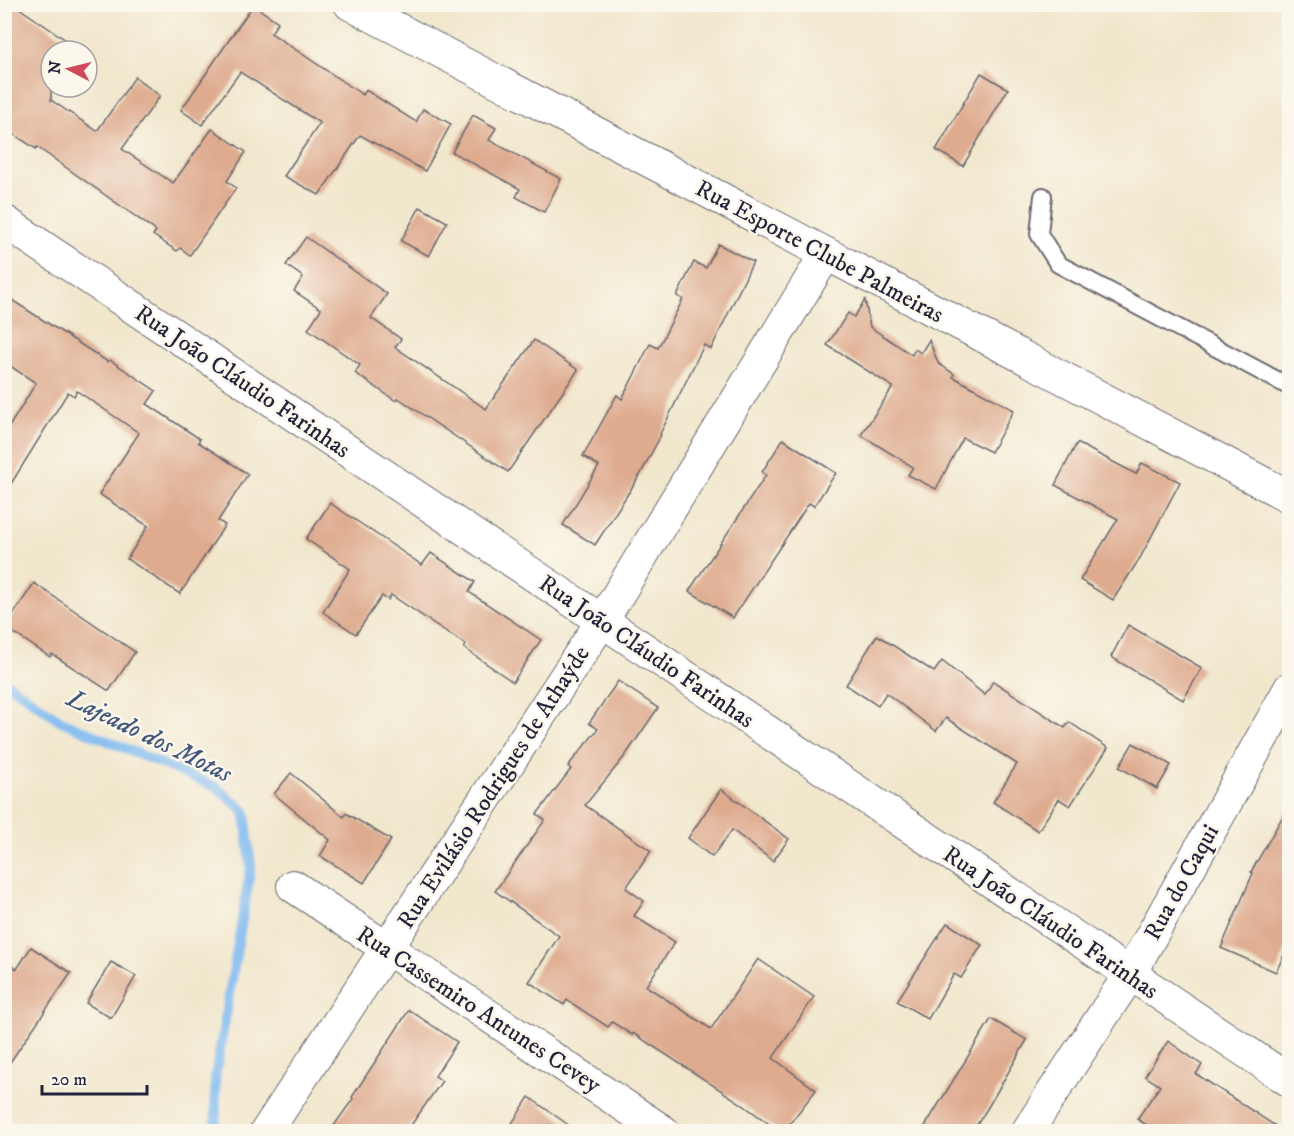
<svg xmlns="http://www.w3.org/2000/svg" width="1294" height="1136" font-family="'IM FELL DW Pica',serif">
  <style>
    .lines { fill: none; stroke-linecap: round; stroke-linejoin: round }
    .stream { stroke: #7eb9f0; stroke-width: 10 }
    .building { fill: #deab8f }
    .service-casing { stroke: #6a676e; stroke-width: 20 }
    .minor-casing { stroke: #6a676e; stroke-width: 34 }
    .service { stroke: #fff; stroke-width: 16 }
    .minor { stroke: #fff; stroke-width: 32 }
    .labels { text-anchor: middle; stroke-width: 5; stroke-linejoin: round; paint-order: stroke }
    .street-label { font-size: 24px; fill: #22223b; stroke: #fbf7ec }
    .water-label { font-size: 26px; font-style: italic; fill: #42577a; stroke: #fbf7ec }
  </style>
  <rect width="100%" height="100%" fill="#fbf7ec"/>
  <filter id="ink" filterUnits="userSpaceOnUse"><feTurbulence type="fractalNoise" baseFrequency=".0167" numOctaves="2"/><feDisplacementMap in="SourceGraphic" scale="12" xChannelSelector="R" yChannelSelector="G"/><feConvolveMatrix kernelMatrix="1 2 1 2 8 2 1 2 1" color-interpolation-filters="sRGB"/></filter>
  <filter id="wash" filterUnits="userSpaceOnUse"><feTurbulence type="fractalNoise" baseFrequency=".008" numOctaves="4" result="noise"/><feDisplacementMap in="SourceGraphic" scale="24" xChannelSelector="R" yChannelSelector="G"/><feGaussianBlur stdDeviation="1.35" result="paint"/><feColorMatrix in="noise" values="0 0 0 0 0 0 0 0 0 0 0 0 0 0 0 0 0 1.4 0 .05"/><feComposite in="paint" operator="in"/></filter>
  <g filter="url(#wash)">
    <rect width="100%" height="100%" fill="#f1e7cd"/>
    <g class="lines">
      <polyline class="stream" points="4,681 61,721 216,787 245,811 251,867 215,1078 216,1132"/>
    </g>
    <g id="blocks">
      <g class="building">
        <polygon points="4,4 13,4 82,51 51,51 51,100 97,131 135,77 160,96 122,149 173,183 212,129 246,152 227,181 236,188 190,255 180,248 177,251 153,235 156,231 37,147 36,149 4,128"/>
        <polygon points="253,5 278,22 271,33 363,95 366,90 416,122 423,109 451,124 425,171 360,135 319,195 284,176 320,123 240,72 202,125 181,110"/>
        <polygon points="981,73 1008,89 963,166 936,150"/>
        <polygon points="473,115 496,128 489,140 561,179 544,212 516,197 520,189 452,152"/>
        <polygon points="420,207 447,222 429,256 401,241"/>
        <polygon points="306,237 387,294 371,318 401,339 395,347 486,409 534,340 578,370 508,472 398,398 396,401 355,373 360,365 308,329 321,309 294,291 303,277 286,265"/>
        <polygon points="718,244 753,262 711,349 704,345 660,434 661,435 640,475 595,545 563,525 599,466 583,456 617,395 622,399 650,344 658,348 683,299 677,296 694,262 706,268"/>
        <polygon points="4,295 108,362 110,360 156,391 147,404 200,439 198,442 248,474 218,521 225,525 180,594 127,559 148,526 99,494 139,433 77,391 74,396 68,392 4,495 4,435 36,383 4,362"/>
        <polygon points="865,300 870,327 912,355 915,349 921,353 929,340 938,363 954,374 953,377 1014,410 991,452 963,438 936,489 908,475 913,467 861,435 893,387 827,345 848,313 854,317"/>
        <polygon points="783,439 836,473 814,506 809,503 733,618 689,591 766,475 762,472"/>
        <polygon points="1077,443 1136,474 1142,463 1180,482 1140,558 1113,600 1080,580 1118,519 1055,485"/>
        <polygon points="330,503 422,565 431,553 475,582 469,592 541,640 513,682 464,648 466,645 391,595 388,600 382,596 356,634 323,612 350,569 306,539"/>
        <polygon points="34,583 135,652 109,691 52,654 50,657 5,627"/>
        <polygon points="1128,625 1202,668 1183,700 1111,657"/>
        <polygon points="877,635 934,672 942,661 985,695 993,681 1065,728 1069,722 1108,748 1070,806 1059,799 1038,831 993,802 1017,764 946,718 936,731 886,693 878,706 846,685"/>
        <polygon points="618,681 658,708 625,756 585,805 651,851 626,888 644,901 634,916 675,942 646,986 711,1029 758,959 814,997 773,1058 816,1090 784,1131 779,1131 739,1102 633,1033 632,1035 612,1022 608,1027 567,1000 564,1005 529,982 559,936 495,891 545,820 537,814 571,769 568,766 598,729 589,723"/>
        <polygon points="1133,743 1171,765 1157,789 1119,767"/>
        <polygon points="291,773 344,817 346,813 391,840 364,883 320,856 330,840 274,794"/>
        <polygon points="721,789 789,839 773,861 732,830 712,857 688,838"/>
        <polygon points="1290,804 1290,942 1276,972 1221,948 1253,873 1251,872"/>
        <polygon points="947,923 982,945 961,978 954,974 928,1019 897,1001"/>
        <polygon points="31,947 71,973 4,1071 4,962 17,969"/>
        <polygon points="111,962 136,976 111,1018 86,1003"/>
        <polygon points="409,1010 457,1042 435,1076 442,1081 407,1131 330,1131 353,1099 352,1097"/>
        <polygon points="991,1019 1027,1040 987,1109 973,1131 922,1131"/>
        <polygon points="1168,1041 1202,1065 1196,1074 1283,1131 1156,1131 1137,1119 1160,1086 1145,1076"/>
        <polygon points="529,1097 577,1131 507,1131"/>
      </g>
    </g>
  </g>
  <g filter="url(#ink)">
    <use href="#blocks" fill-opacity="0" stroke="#6a676e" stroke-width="1.5"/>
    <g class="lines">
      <g class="service-casing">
        <polyline id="service" points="1043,196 1039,234 1058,264 1290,387"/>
      </g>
      <g class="minor-casing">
        <g id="minor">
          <polyline points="350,4 1290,497"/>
          <polyline points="4,221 1290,1081"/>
          <polyline points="293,886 664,1132"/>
          <polyline points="266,1132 602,621 826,254"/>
          <polyline points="1027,1132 1130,974 1290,688"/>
        </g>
      </g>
      <use href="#service" class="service"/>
      <use href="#minor" class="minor"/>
    </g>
  </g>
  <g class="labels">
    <g class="street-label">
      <text transform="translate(820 251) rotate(28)" y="8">Rua Esporte Clube Palmeiras</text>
      <text transform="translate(243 381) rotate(34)" y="8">Rua João Cláudio Farinhas</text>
      <text transform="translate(647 651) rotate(34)" y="8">Rua João Cláudio Farinhas</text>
      <text transform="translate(493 787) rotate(-57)" y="8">Rua Evilásio Rodrigues de Athaýde</text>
      <text transform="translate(1181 882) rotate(-61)" y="8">Rua do Caqui</text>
      <text transform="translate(1051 922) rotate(34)" y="8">Rua João Cláudio Farinhas</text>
      <text transform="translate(479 1009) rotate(33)" y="8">Rua Cassemiro Antunes Cevey</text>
    </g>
    <g class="water-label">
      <text transform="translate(150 735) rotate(26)" y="9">Lajeado dos Motas</text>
    </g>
  </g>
  <rect width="1294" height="1136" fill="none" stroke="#fbf7ec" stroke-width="24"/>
  <g transform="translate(69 69) rotate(277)"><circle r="28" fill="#fbf7ec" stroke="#a4a2a5" stroke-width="1.5"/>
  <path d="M0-4.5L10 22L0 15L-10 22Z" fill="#d1495b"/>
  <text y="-9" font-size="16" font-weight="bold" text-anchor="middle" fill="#22223b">N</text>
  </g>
  <path d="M42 1085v9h105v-9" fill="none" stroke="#22223b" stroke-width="3"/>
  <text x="51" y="1085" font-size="18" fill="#22223b" stroke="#fbf7ec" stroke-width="4.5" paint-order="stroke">20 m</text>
</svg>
